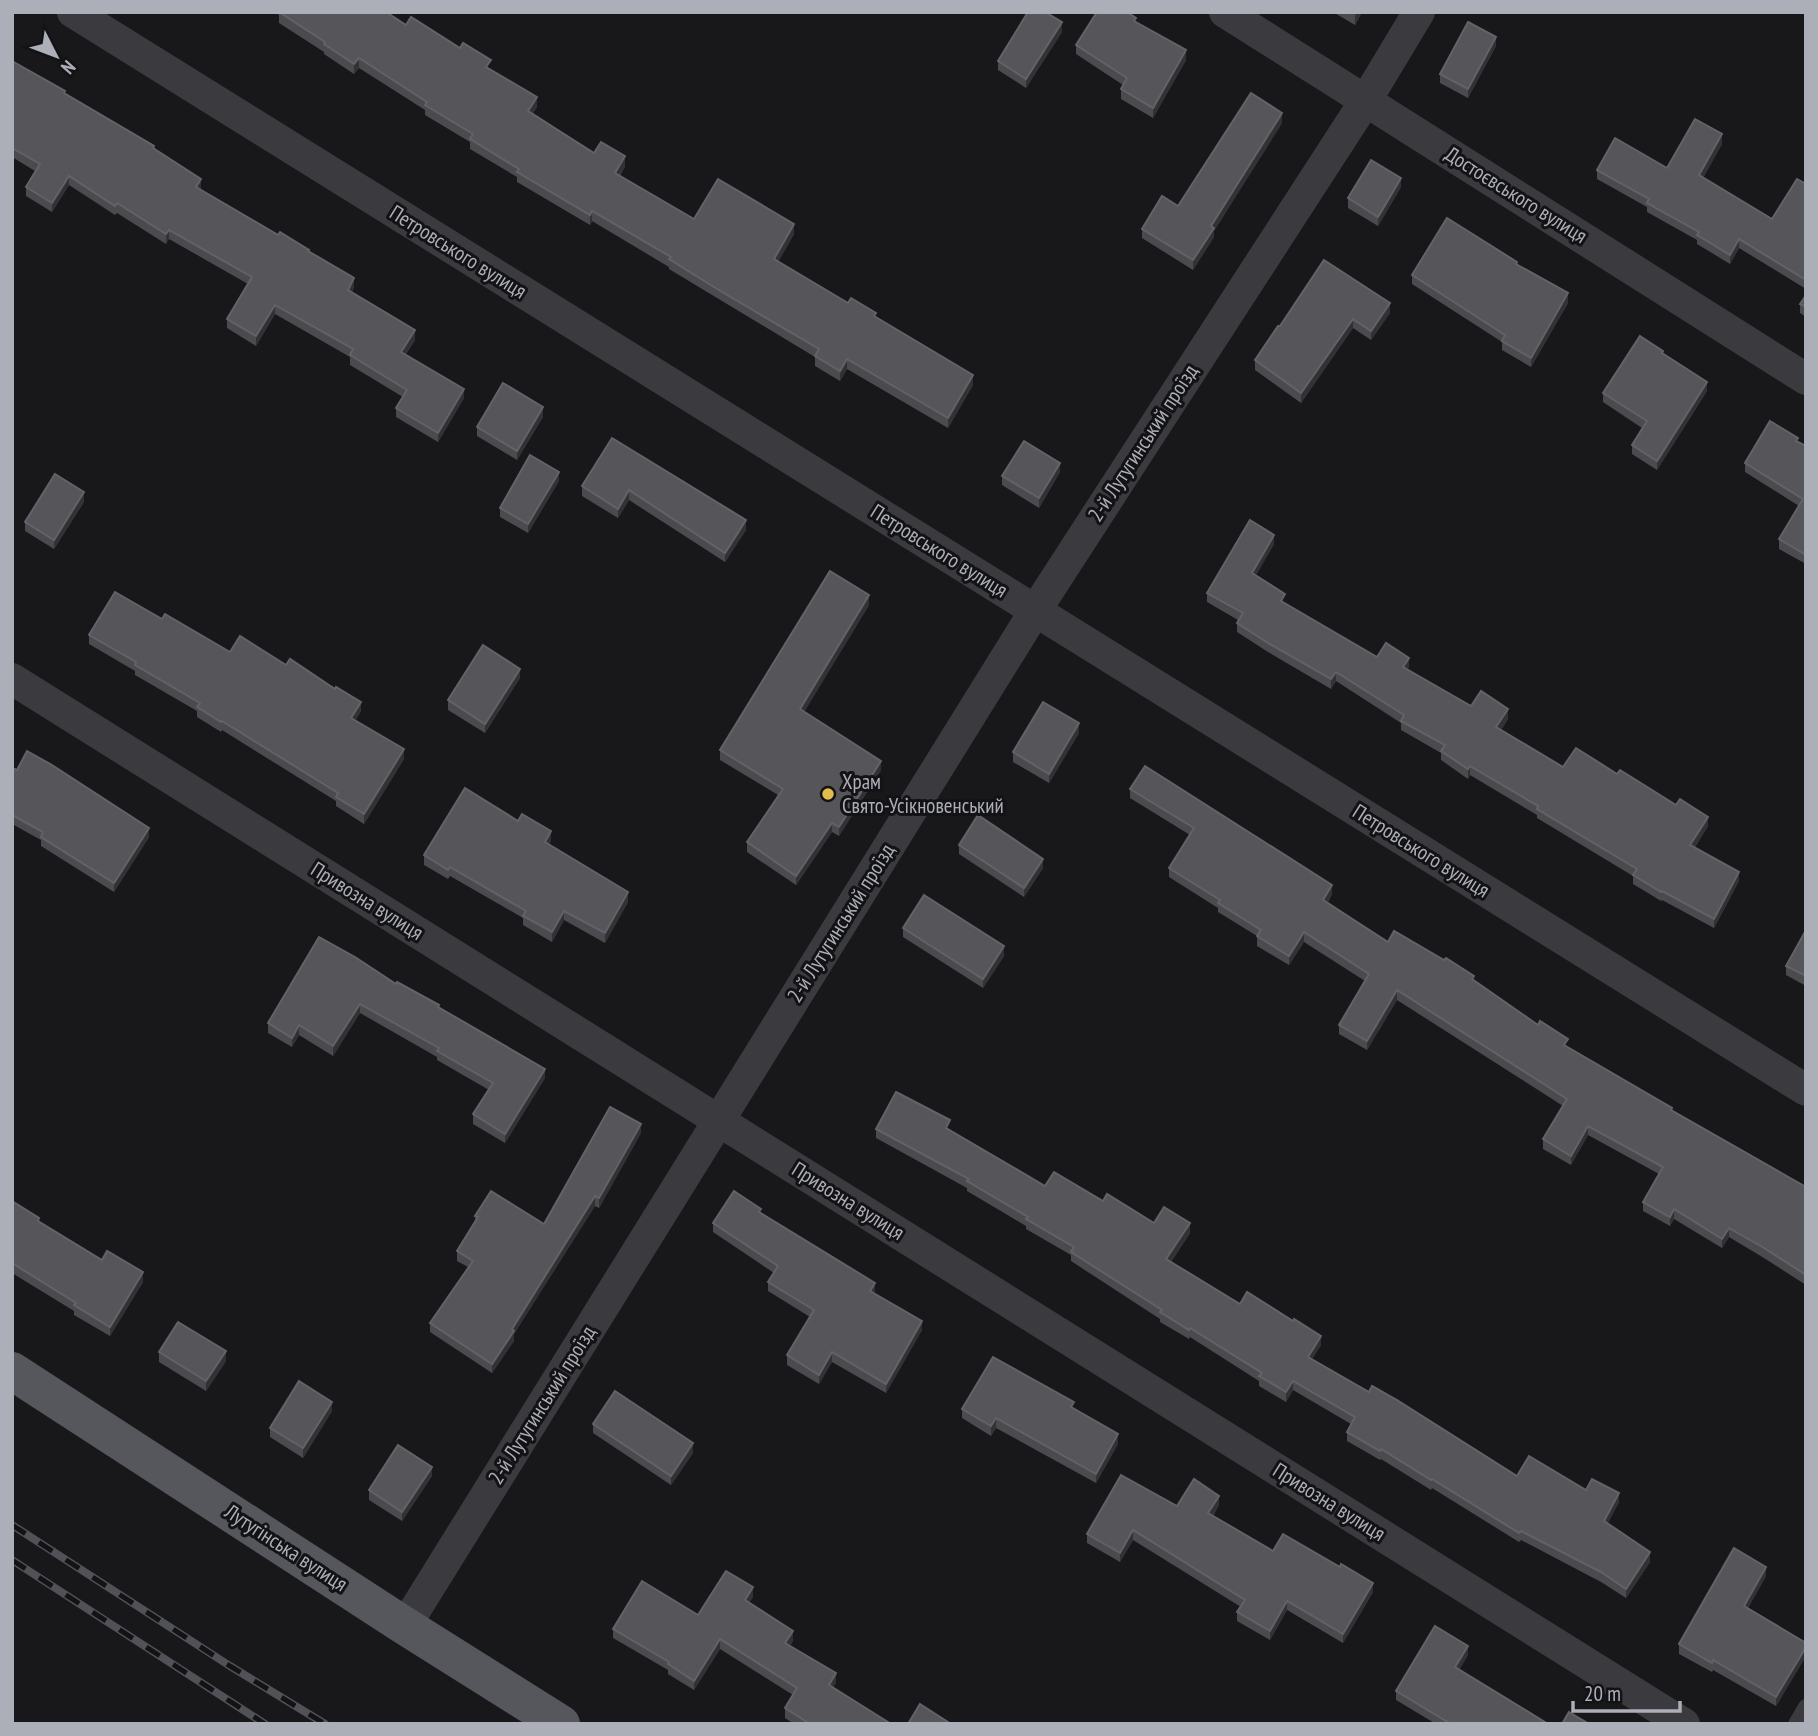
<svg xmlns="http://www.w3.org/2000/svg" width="1818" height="1736" font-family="'PT Sans Narrow',sans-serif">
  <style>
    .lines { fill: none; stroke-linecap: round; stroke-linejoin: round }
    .service { stroke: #3a3a3f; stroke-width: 16 }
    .minor { stroke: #3a3a3f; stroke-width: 32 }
    .primary { stroke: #56575d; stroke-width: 38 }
    .rail-casing { stroke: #515257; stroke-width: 8 }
    .rail { stroke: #131315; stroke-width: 5; stroke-dasharray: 16; stroke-linecap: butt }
    .wall { fill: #4a4a4f }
    .shaded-wall { fill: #323235 }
    .building { fill: #55555a; stroke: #626369; stroke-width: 2 }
    .poi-dot { fill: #e0bc4a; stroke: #131315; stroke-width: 2.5 }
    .labels { text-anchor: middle; stroke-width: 6; stroke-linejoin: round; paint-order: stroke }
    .street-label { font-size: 21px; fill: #acaeb8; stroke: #131315 }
    .poi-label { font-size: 21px; fill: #acaeb8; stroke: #131315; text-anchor: start }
  </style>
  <rect width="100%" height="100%" fill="#18181a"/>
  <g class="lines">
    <polyline class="service" points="1796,1724 1806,1707"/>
    <g class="minor">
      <polyline points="73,12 1806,1090"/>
      <polyline points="1225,12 1806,379"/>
      <polyline points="12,679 1684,1724"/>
      <polyline points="405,1626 1035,611 1366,100 1419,12"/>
    </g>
    <polyline class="primary" points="12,1371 405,1626 561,1724"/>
    <g class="rail-casing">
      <g id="rail">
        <polyline points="12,1525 230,1666 325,1724"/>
        <polyline points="12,1560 265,1724"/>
      </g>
    </g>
    <use href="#rail" class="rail"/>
  </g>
  <g class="wall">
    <polygon points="275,12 386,12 406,25 491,69 537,107 533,113 594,153 625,166 620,176 694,219 794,234 778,262 848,303 876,317 973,385 948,428 847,369 840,381 815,366 815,357 722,301 669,269 669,267 592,221 590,225 517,182 517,177 470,149 470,142 425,115 425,110 359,68 354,74 324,54 324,52 279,23 279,15"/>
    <polygon points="1333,12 1362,12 1355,25"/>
    <polygon points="1136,22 1186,60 1153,118 1121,99 1121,89 1123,85 1076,54 1076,45"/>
    <polygon points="1062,32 1026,88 998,70 998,61"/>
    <polygon points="1496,46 1468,98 1440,83 1440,74"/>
    <polygon points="12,61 154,149 201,188 200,189 309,252 354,287 352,292 415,340 406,354 464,398 438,442 396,417 396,408 403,397 350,365 350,357 275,314 256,346 227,328 227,319 248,284 169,239 166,244 117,213 115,215 69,185 52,212 26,196 26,187 35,171 12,157"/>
    <polygon points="1282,123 1214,231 1214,237 1193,270 1142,238 1142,229 1178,206"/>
    <polygon points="1722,144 1703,178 1772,219 1806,184 1806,289 1739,248 1730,264 1697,244 1697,240 1647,212 1647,207 1597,179 1597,170 1667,168"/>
    <polygon points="1401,187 1378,226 1348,208 1348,198"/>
    <polygon points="1517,264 1568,303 1531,367 1502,350 1502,342 1412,284 1412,275"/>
    <polygon points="1806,295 1806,317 1800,313 1800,304"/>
    <polygon points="1390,313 1371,340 1353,328 1301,403 1255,370 1255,360 1280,326"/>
    <polygon points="1707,391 1657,470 1632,454 1632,445 1642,428 1603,402 1603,393"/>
    <polygon points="543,417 517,460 477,436 477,427"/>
    <polygon points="612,438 746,530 725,562 629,500 618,518 582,496 582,486"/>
    <polygon points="1798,442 1806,446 1806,564 1779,549 1779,539 1799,506 1745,472 1745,463"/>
    <polygon points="1060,472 1039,508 1002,485 1002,476"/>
    <polygon points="559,481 528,533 500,517 500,508"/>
    <polygon points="84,502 54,549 25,531 25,522"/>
    <polygon points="1274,544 1256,575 1285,603 1377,657 1409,667 1407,670 1471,706 1508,719 1501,730 1563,767 1617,774 1708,826 1695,847 1739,881 1714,928 1662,900 1661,901 1633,884 1633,876 1537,818 1537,815 1470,775 1468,779 1441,760 1441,753 1401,730 1401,723 1336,681 1331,689 1268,652 1237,632 1237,623 1238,620 1207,602 1207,593"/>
    <polygon points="869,605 804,712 881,770 839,836 832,832 796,885 747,852 747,842 778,795 720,760 720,750"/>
    <polygon points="162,619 230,652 361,711 355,721 404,759 364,824 336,806 336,801 222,730 221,732 197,717 197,711 135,675 135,671 89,644 89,635"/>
    <polygon points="520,678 485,733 448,710 448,700"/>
    <polygon points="1079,733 1049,783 1013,762 1013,752"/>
    <polygon points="12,768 149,837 114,892 41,846 41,840 12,824"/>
    <polygon points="1130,789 1332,894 1328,902 1388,942 1474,980 1568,1047 1672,1110 1806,1187 1806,1285 1764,1258 1729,1237 1722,1248 1674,1219 1670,1226 1643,1211 1643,1202 1659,1174 1588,1135 1571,1165 1543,1149 1543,1139 1563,1106 1397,1000 1367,1050 1339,1034 1339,1025 1365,981 1304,942 1289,965 1257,946 1257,936 1218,912 1218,908 1169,877 1169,868 1190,835 1130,798"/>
    <polygon points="551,840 549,845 628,902 605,943 564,920 552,942 523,925 523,918 450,876 448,879 424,865 424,855"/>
    <polygon points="959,845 1043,868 1024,897 959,854"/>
    <polygon points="903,928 1004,956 983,988 903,937"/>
    <polygon points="1806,930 1806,986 1786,975 1786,966"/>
    <polygon points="396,984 439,1007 545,1078 505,1143 473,1124 473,1114 489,1090 437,1060 437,1057 360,1013 333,1056 299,1035 292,1047 268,1033 268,1023"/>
    <polygon points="876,1129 950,1130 1045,1186 1103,1201 1154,1223 1190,1233 1171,1262 1240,1304 1321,1345 1312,1359 1517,1476 1586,1490 1619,1502 1607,1524 1650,1562 1626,1598 1601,1582 1521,1540 1519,1542 1432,1488 1431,1490 1381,1459 1380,1460 1347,1441 1347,1432 1351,1424 1293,1390 1286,1402 1259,1386 1259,1381 1190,1337 1189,1339 1160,1322 1160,1319 1071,1261 1071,1255 1026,1229 1026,1226 967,1191 967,1188 876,1138"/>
    <polygon points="641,1133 599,1208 595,1206 514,1334 514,1341 492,1373 430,1332 430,1323 468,1267 457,1261 457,1251 475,1222 475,1216 544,1224"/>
    <polygon points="12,1201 39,1222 102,1260 143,1282 110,1336 74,1315 74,1311 12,1273"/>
    <polygon points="761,1213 875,1292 874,1293 922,1330 886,1393 832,1362 819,1384 787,1365 787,1355 810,1317 768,1291 768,1282 774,1273 713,1232 713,1223"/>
    <polygon points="159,1352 226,1361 206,1391 159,1362"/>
    <polygon points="962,1409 1074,1409 1118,1444 1096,1483 996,1428 991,1436 962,1418"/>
    <polygon points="332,1411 303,1458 270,1437 270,1428"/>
    <polygon points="593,1424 693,1453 671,1485 593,1433"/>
    <polygon points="432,1476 402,1521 369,1500 369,1490"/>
    <polygon points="1219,1505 1213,1516 1273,1551 1373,1592 1343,1643 1287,1610 1270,1640 1237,1621 1237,1612 1241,1607 1133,1540 1120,1562 1087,1543 1087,1534 1177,1506"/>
    <polygon points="1766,1576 1748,1608 1806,1643 1806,1656 1776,1706 1713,1670 1712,1672 1679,1654 1679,1644"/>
    <polygon points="753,1597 749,1603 793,1641 790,1646 836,1683 833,1687 891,1724 794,1724 785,1718 785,1708 793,1695 720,1649 694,1690 668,1674 668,1670 613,1638 613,1629 698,1615"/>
    <polygon points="1468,1655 1459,1670 1548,1724 1436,1724 1396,1700 1396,1691"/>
  </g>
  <g class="shaded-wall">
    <polygon points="1357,12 1362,12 1355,25 1355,16"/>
    <polygon points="1062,22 1062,32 1026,88 1026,79"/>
    <polygon points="1496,37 1496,46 1468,98 1468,89"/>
    <polygon points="1186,50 1186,60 1153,118 1153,108"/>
    <polygon points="359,58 359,68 354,74 354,64"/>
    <polygon points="537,97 537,107 528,121 528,111"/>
    <polygon points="1282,113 1282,123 1214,231 1214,237 1193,270 1193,260 1211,226"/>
    <polygon points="1722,134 1722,144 1699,185 1699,175"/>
    <polygon points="625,156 625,166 615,183 615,173"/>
    <polygon points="69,176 69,185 52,212 52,203"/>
    <polygon points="1401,178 1401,187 1378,226 1378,217"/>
    <polygon points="201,179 201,188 196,196 196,187"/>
    <polygon points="592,211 592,221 590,225 590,215"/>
    <polygon points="794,224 794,234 774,269 774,259"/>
    <polygon points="169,230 169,239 166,244 166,234"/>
    <polygon points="1739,239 1739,248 1730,264 1730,255"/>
    <polygon points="354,278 354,287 348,299 348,290"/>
    <polygon points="1568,293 1568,303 1531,367 1531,358"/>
    <polygon points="1390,303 1390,313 1371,340 1371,331"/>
    <polygon points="275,305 275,314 256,346 256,336"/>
    <polygon points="1353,319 1353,328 1301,403 1301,393"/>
    <polygon points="415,330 415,340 401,361 401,352"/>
    <polygon points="847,359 847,369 840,381 840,371"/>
    <polygon points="973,375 973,385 948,428 948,418"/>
    <polygon points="1707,382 1707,391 1657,470 1657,461"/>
    <polygon points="464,389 464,398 438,442 438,433"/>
    <polygon points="543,407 543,417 517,460 517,451"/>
    <polygon points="1060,463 1060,472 1039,508 1039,498"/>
    <polygon points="559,472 559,481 528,533 528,524"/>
    <polygon points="629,490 629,500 618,518 618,509"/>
    <polygon points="84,492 84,502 54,549 54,540"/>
    <polygon points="746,520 746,530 725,562 725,553"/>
    <polygon points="1274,535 1274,544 1252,582 1252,573"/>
    <polygon points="869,595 869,605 800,719 800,709"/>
    <polygon points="1409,658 1409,667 1403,677 1403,667"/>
    <polygon points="520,669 520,678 485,733 485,724"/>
    <polygon points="1336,672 1336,681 1331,689 1331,679"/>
    <polygon points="361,702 361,711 351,728 351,718"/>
    <polygon points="1508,709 1508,719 1496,737 1496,727"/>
    <polygon points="1079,723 1079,733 1049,783 1049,774"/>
    <polygon points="404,749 404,759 364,824 364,814"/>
    <polygon points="881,761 881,770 839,836 839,827"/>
    <polygon points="1470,766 1470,775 1468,779 1468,769"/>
    <polygon points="1708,817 1708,826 1690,854 1690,845"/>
    <polygon points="832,823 832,832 796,885 796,876"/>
    <polygon points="149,828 149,837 114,892 114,883"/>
    <polygon points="551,831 551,840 545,852 545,842"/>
    <polygon points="1043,859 1043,868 1024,897 1024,888"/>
    <polygon points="1739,872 1739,881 1714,928 1714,919"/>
    <polygon points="1332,885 1332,894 1323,909 1323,900"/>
    <polygon points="628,892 628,902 605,943 605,933"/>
    <polygon points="564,911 564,920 552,942 552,932"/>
    <polygon points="1304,932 1304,942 1289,965 1289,956"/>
    <polygon points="1004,946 1004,956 983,988 983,979"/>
    <polygon points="1397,990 1397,1000 1367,1050 1367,1041"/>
    <polygon points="360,1004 360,1013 333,1056 333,1046"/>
    <polygon points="299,1025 299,1035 292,1047 292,1038"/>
    <polygon points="545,1069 545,1078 505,1143 505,1134"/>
    <polygon points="641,1124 641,1133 599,1208 599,1198"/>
    <polygon points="1588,1126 1588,1135 1571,1165 1571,1156"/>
    <polygon points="595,1196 595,1206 514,1334 514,1341 492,1373 492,1364 512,1329"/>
    <polygon points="1674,1209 1674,1219 1670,1226 1670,1217"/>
    <polygon points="1190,1223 1190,1233 1166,1269 1166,1259"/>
    <polygon points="1729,1228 1729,1237 1722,1248 1722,1239"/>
    <polygon points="143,1272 143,1282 110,1336 110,1327"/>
    <polygon points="875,1283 875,1292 870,1300 870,1291"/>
    <polygon points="922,1321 922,1330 886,1393 886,1384"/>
    <polygon points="1321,1336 1321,1345 1308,1366 1308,1357"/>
    <polygon points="226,1351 226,1361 206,1391 206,1381"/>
    <polygon points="832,1352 832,1362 819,1384 819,1375"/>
    <polygon points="1293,1381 1293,1390 1286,1402 1286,1392"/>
    <polygon points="332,1402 332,1411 303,1458 303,1448"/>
    <polygon points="996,1418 996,1428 991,1436 991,1426"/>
    <polygon points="1118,1434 1118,1444 1096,1483 1096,1474"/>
    <polygon points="693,1443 693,1453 671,1485 671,1476"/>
    <polygon points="432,1467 432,1476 402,1521 402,1512"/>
    <polygon points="1619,1493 1619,1502 1604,1531 1604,1521"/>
    <polygon points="1219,1496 1219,1505 1208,1523 1208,1513"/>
    <polygon points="1133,1530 1133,1540 1120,1562 1120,1553"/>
    <polygon points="1650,1552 1650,1562 1626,1598 1626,1589"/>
    <polygon points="1766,1567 1766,1576 1744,1615 1744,1606"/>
    <polygon points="1373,1583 1373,1592 1343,1643 1343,1634"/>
    <polygon points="753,1587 753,1597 745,1610 745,1600"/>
    <polygon points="1287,1601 1287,1610 1270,1640 1270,1631"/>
    <polygon points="793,1631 793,1641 785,1653 785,1643"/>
    <polygon points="720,1639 720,1649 694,1690 694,1681"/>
    <polygon points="1468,1646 1468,1655 1455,1677 1455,1667"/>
    <polygon points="1806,1647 1806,1656 1776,1706 1776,1697"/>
    <polygon points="836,1673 836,1683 829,1694 829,1685"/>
  </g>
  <g class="building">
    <polygon points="279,12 386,12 406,25 411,17 460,48 463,43 491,60 486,67 537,97 528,111 594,153 601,142 625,156 615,173 694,219 718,179 794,224 774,259 848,303 851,298 876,313 874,316 973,375 948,418 847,359 840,371 815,356 819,349 722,292 669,259 671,257 592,211 590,215 517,172 519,169 470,139 473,134 425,105 427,102 359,58 354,64 324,44 325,42"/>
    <polygon points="1028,12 1045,12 1062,22 1026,79 998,61"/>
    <polygon points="1097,12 1127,12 1136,18 1134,21 1186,50 1153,108 1121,89 1127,78 1076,45"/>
    <polygon points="1468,22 1496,37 1468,89 1440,74"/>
    <polygon points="12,61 65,91 64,93 154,146 153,148 201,179 196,187 278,235 280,232 309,250 308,251 354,278 348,290 415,330 401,352 464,389 438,433 396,408 407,390 350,355 353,349 275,305 256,336 227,319 252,277 169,230 166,234 117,203 115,206 69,176 52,203 26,187 40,164 12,148"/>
    <polygon points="1251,93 1282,113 1211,226 1214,228 1193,260 1142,229 1162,196 1178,206"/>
    <polygon points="1695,119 1722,134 1699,175 1772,219 1797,179 1806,184 1806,280 1739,239 1730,255 1697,235 1699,232 1647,203 1649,199 1597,170 1615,138 1667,168"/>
    <polygon points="1371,160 1401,178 1378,217 1348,198"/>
    <polygon points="1447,218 1517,262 1516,264 1568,293 1531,358 1502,341 1505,335 1412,275"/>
    <polygon points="1324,260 1390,303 1371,331 1353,319 1301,393 1255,360 1278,326 1280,326"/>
    <polygon points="1806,295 1806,307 1800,304"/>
    <polygon points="1640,336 1663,351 1662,353 1707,382 1657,461 1632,445 1647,421 1603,393"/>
    <polygon points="503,383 543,407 517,451 477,427"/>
    <polygon points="1770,421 1798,438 1796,441 1806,446 1806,555 1779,539 1803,499 1745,463"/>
    <polygon points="612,438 746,520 725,553 629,490 618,509 582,486"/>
    <polygon points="1024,441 1060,463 1039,498 1002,476"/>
    <polygon points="530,455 559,472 528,524 500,508"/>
    <polygon points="55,474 84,492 54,540 25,522"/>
    <polygon points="1250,520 1274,535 1252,573 1285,594 1281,601 1377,657 1386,643 1409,658 1403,667 1471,706 1481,691 1508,709 1496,727 1563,767 1576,748 1617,774 1620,770 1676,805 1680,799 1708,817 1690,845 1739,872 1714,919 1662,891 1661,892 1633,875 1637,869 1537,809 1538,806 1470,766 1468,769 1441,751 1445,745 1401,721 1404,715 1336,672 1331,679 1268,643 1237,623 1243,613 1207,593"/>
    <polygon points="830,571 869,595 800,709 881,761 839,827 832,823 796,876 747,842 783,789 720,750"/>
    <polygon points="115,592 162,619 165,614 230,652 240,636 286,665 290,659 335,689 336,687 361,702 351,718 404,749 364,814 336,797 338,793 222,721 221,722 197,707 200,703 135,665 136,662 89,635"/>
    <polygon points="483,645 520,669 485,724 448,700"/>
    <polygon points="1043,702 1079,723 1049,774 1013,752"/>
    <polygon points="27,751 52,765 149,828 114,883 41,837 43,832 12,815 12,768 17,770"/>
    <polygon points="1145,766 1332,885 1323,900 1388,942 1394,931 1444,960 1446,958 1474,976 1472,979 1538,1025 1540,1021 1568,1039 1564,1045 1672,1108 1671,1110 1806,1187 1806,1275 1764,1248 1729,1228 1722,1239 1674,1209 1670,1217 1643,1202 1663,1167 1588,1126 1571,1156 1543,1139 1567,1099 1397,990 1367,1041 1339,1025 1369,974 1304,932 1289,956 1257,936 1261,930 1218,903 1220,900 1169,868 1194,828 1130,789"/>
    <polygon points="465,788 518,821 522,814 551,831 545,842 628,892 605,933 564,911 552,932 523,916 526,911 450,867 448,870 424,855"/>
    <polygon points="978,815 1043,859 1024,888 959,845"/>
    <polygon points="924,895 1004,946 983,979 903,928"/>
    <polygon points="1806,930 1806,976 1786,966"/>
    <polygon points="319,937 355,957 396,984 397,982 439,1005 438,1007 545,1069 505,1134 473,1114 493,1083 437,1051 439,1048 360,1004 333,1046 299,1025 292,1038 268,1023"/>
    <polygon points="896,1092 950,1120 946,1128 1045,1186 1054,1172 1103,1201 1107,1194 1154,1223 1164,1207 1190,1223 1166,1259 1240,1304 1247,1292 1293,1321 1294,1319 1321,1336 1308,1357 1369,1392 1372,1386 1397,1400 1517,1476 1529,1456 1586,1490 1592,1479 1619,1493 1604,1521 1650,1552 1626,1589 1601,1572 1521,1531 1519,1533 1432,1479 1431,1480 1381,1449 1380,1451 1347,1432 1355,1417 1293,1381 1286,1392 1259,1376 1262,1373 1190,1328 1189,1330 1160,1312 1162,1310 1071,1252 1074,1247 1026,1219 1028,1217 967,1181 969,1179 876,1129"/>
    <polygon points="610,1107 641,1124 599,1198 595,1196 512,1329 514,1331 492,1364 430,1323 473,1261 457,1251 478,1217 475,1216 491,1191 544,1224"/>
    <polygon points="734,1191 761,1209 759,1212 875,1283 870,1291 922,1321 886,1384 832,1352 819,1375 787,1355 814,1310 768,1282 778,1266 713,1223"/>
    <polygon points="12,1201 39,1218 38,1221 102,1260 107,1251 143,1272 110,1327 74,1305 76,1303 12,1263"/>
    <polygon points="178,1322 226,1351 206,1381 159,1352"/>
    <polygon points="993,1357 1074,1402 1071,1407 1118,1434 1096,1474 996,1418 991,1426 962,1409"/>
    <polygon points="299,1381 332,1402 303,1448 270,1428"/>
    <polygon points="615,1391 693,1443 671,1476 593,1424"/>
    <polygon points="398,1445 432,1467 402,1512 369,1490"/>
    <polygon points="1121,1475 1177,1506 1194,1479 1219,1496 1208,1513 1273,1551 1283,1534 1340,1567 1341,1564 1373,1583 1343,1634 1287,1601 1270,1631 1237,1612 1245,1600 1133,1530 1120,1553 1087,1534"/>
    <polygon points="1734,1548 1766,1567 1744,1606 1806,1643 1806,1647 1776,1697 1713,1660 1712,1663 1679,1644"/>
    <polygon points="726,1571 753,1587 745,1600 793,1631 785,1643 836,1673 829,1685 891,1724 810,1724 785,1708 797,1688 720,1639 694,1681 668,1664 669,1662 613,1629 642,1581 698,1615"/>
    <polygon points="1435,1626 1468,1646 1455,1667 1548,1724 1451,1724 1396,1691"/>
    <polygon points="920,1704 951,1724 908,1724"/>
    <polygon points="1569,1712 1589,1724 1562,1724"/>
  </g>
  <circle class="poi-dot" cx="828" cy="794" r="7"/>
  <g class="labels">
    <g class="street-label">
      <text transform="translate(1516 195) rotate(32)" y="7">Достоєвського вулиця</text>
      <text transform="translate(458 252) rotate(32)" y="7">Петровського вулиця</text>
      <text transform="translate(1143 443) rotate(-57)" y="7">2-й Лутугинський проїзд</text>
      <text transform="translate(939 551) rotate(32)" y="7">Петровського вулиця</text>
      <text transform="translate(1421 851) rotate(32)" y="7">Петровського вулиця</text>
      <text transform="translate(367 901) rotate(32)" y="7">Привозна вулиця</text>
      <text transform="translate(841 923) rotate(-58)" y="7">2-й Лутугинський проїзд</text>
      <text transform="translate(848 1201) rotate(32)" y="7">Привозна вулиця</text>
      <text transform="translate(542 1405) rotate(-58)" y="7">2-й Лутугинський проїзд</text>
      <text transform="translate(1329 1502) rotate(32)" y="7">Привозна вулиця</text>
      <text transform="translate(286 1548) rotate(33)" y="7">Лутугінська вулиця</text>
    </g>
    <g class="poi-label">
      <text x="842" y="789">Храм<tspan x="842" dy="24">Свято-Усікновенський</tspan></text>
    </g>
  </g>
  <rect width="1818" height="1736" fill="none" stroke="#acaeb8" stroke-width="28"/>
  <g transform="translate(56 56) rotate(132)" stroke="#131315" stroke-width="5" paint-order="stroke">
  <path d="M0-5L12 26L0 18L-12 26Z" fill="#acaeb8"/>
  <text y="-10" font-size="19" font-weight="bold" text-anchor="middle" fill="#acaeb8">N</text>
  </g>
  <path d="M1573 1701v10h107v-10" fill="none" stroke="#acaeb8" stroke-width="3.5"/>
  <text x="1584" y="1701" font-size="21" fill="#acaeb8" stroke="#131315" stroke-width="5" paint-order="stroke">20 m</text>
</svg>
